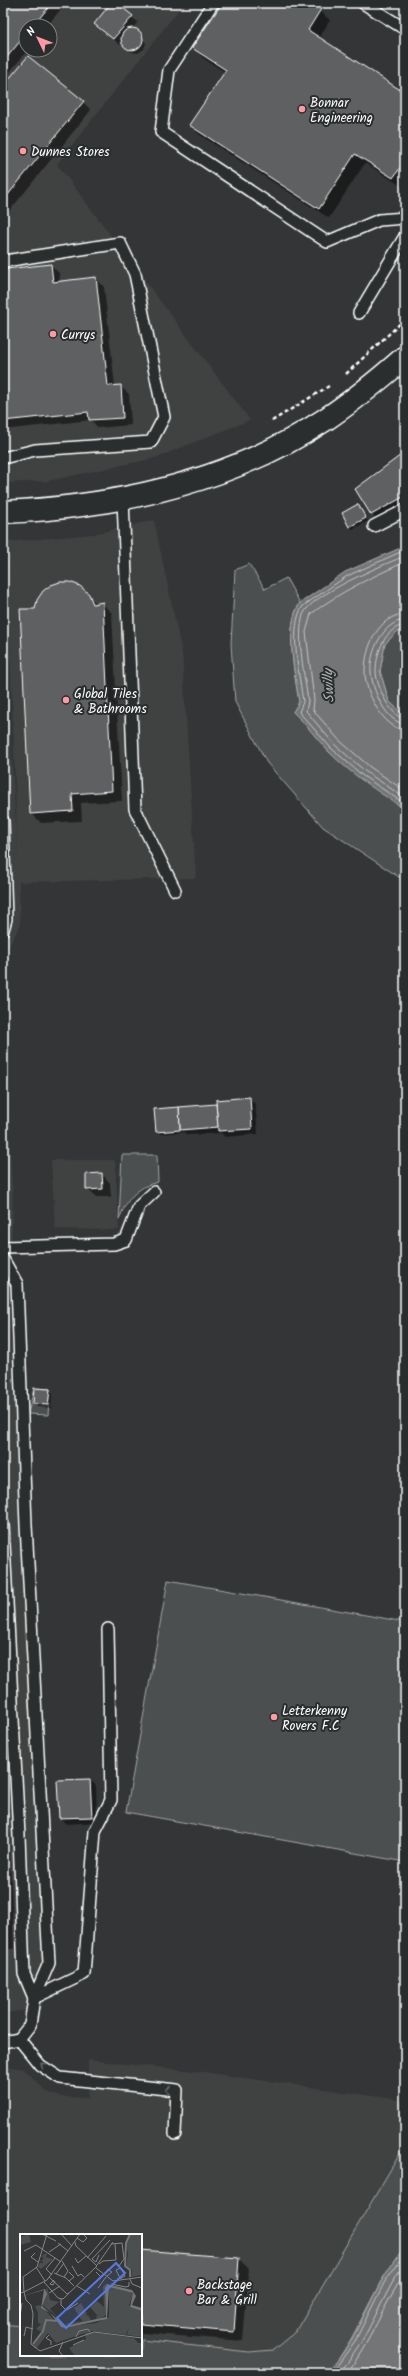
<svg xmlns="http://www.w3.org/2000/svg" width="408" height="2376" font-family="Kalam,sans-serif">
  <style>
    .built { fill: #404243; fill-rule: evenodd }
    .green { fill: #4c4f50; stroke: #a6a7a8 }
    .water { fill: #737576; stroke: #abacad }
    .shadow { fill: #0007; fill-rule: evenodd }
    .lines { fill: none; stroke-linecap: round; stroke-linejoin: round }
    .shore { stroke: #c7c8c8; stroke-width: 1 }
    .building { fill: #5f6162; stroke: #fff }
    .service-casing { stroke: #fff; stroke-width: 14 }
    .secondary-casing { stroke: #fff; stroke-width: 25 }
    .path { stroke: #fff; stroke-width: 2.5; stroke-dasharray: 4 3; stroke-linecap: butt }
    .service { stroke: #2a2d2e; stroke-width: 11 }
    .secondary { stroke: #2a2d2e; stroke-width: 22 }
    .oneway { stroke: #6a6c6d }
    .poi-dot { fill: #ff9aa2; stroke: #2a2d2e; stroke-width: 1.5 }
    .labels { text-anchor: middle; stroke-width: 4; stroke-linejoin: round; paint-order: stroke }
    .poi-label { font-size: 13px; fill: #fff; stroke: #2a2d2e; text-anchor: start }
    .water-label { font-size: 14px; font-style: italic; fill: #b2b3b4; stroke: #2a2d2e }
    .inset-river { fill: none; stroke: #737576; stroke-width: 2 }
    .inset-road { fill: none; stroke: #858686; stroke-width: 1 }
    .view { fill: #567ae2; fill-opacity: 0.15; stroke: #567ae2; stroke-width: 2 }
    .inset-edge { fill: none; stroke: #fff; stroke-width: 2 }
  </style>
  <rect width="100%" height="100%" fill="#333536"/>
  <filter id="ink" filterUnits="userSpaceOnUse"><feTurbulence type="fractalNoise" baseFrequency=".025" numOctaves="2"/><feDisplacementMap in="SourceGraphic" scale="8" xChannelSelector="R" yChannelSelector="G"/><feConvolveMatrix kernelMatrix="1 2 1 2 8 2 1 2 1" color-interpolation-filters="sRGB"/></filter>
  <g filter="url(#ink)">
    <g class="built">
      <path d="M3 3H184L57 164 250 420 155 458 48 481 3 483ZM26 26H50V50H26Z"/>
      <polygon points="154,520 182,653 196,878 19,882 20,926 3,957 3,624 18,858 6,542 94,534"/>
      <polygon points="3,1035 13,1199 9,1310 37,1767 36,1820 43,1975 42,2009 3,2013"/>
      <polygon points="51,1160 115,1160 119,1230 55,1229"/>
      <polygon points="88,2060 203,2072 394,2099 405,2103 405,2147 349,2249 295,2332 273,2350 249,2352 141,2340 141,2235 21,2235 21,2326 3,2324 3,2066 24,2069 47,2092 61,2097 88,2098"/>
    </g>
    <g class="green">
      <path d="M249 564 265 589 286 578 300 603C284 626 295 676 299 702L293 712 310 727 328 751 405 809V881L323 827 267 763 235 702 231 644 235 570Z"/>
      <polygon points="405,628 405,716 389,702 380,671 385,644 397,632"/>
      <path d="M122 1155H157L158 1182C136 1187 126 1200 119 1220Z"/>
      <polygon points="34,1388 50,1389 48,1415 28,1414"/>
      <polygon points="168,1580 405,1622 405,1862 126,1812"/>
      <polygon points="405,2145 405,2246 381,2281 351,2339 336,2363 326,2373 15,2373 3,2370 3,2324 21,2326 21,2355 141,2355 141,2340 249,2352 273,2350 295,2332"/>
    </g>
    <g class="water">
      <path d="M405 546V628L397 632 385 644 380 671 389 701 405 716V809C378 792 351 774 328 751 316 738 306 724 293 712L299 702C295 675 284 626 300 603L345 572Z"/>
      <path d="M405 2246V2372L326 2373C352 2349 364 2312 381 2282 388 2269 397 2258 405 2246Z"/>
    </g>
    <g class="shadow">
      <polygon points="3,3 66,3 47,26 26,26 28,50 3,80"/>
      <polygon points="113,3 138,22 132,29 137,31 146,43 144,49 138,53 131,52 122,41 120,45 96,24"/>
      <polygon points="223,3 310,3 330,20 319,38 405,94 405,185 403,187 365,163 329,218 200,135 190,125 225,72 203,58 194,48"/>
      <polygon points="3,88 83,102 91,110 3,219"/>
      <polygon points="51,265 59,273 60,282 96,278 104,287 115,386 120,386 129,394 131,425 98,428 91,420 3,430 3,273"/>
      <polygon points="405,453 405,508 380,522 372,514"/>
      <polygon points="358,505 368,521 353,529 350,526"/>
      <polygon points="88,595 97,604 103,604 112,613 122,801 81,803 82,821 41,823 31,813 36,610"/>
      <path d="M249 1098 255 1104 258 1134 225 1137 221 1133 187 1135 184 1132 160 1134 157 1132 155 1110 217 1105ZM223 1125V1127L185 1130V1128Z"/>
      <polygon points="102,1174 110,1183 111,1197 96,1197 87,1189"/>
      <polygon points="49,1390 52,1393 51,1408 37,1407 34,1404"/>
      <polygon points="3,1674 10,1812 3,1812"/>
      <polygon points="90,1780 96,1786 97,1822 66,1824 60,1818 58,1781"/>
      <polygon points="3,1825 9,1832 14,1949 3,1949"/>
      <polygon points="141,2251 239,2259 249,2269 243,2341 141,2333"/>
    </g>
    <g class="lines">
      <g class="shore">
        <path d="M405 550 347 576 303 606C288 626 300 677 303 702L299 712 331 748 363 776 405 804"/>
        <path d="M405 556C385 564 309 595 303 615 296 639 305 677 308 701L306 711 334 744 366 772 405 798"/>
        <path d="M405 562C370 578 341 591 311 614L306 632 314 700 313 710 339 740 370 767 405 791"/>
        <path d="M405 614C378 615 365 648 365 671 364 690 383 729 405 730"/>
        <path d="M405 620C383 621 369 653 371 672 372 689 386 723 405 724"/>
        <path d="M405 625C385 627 376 653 376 671 376 685 390 717 405 719"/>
        <polyline points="332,2373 355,2341 384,2283 405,2253"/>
        <path d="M339 2373C367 2343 381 2297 405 2262"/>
        <path d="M347 2373C371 2342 383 2305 405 2273"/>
      </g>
    </g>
    <g class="building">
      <polygon points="3,3 52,3 33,26 26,26 26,34 3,62"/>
      <polygon points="111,3 117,3 133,16 113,39 94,24"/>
      <polygon points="222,3 312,3 321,9 308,30 405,93 405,161 393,178 355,154 319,209 189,125 226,70 192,48"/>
      <circle cx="132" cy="39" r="11"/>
      <polygon points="28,56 84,101 3,201 3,86"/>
      <polygon points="51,264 53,282 96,277 108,386 121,385 123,418 89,420 88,412 3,421 3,272 6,269"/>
      <polygon points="405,452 405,496 371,515 355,489"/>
      <polygon points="358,504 366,518 349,527 342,513"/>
      <polygon points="60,582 70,582 80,586 89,594 93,604 103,602 112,791 72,794 73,811 30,814 20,609 35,609 37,600 43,591 51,585"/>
      <polygon points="250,1097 252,1129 218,1131 216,1100"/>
      <polygon points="216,1104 218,1127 180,1130 179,1107"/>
      <polygon points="179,1107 180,1130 156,1132 154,1109"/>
      <polygon points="102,1173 103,1189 86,1190 86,1174"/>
      <polygon points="34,1388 50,1389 48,1405 33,1404"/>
      <polygon points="90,1779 92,1817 59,1818 57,1780"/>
      <polygon points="3,1859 6,1941 3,1941"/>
      <polygon points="141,2250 239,2258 234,2332 141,2324"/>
    </g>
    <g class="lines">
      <g class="service-casing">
        <g id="service">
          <polyline points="213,3 169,70 161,132 327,242 379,220 405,218"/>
          <polyline points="363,3 405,29"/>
          <polyline points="3,264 5,261 120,243 135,274 164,417 151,442 35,450 3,458"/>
          <polyline points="359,313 405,236"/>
          <polyline points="123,499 135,809 175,890"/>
          <polyline points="374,526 405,510"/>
          <polyline points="3,821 6,919 3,930"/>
          <polyline points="3,1247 114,1244 126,1240 139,1206 154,1192"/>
          <polyline points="3,1259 17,1284 26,1525 49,1963 34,1998"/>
          <polyline points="3,1524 19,1836 24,1974 34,1998 30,2025 19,2039 3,2042"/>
          <polyline points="34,1998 84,1974 95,1831 111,1800 108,1629"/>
          <polyline points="19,2039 40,2065 60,2078 177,2090 175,2134"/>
        </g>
      </g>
      <g class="secondary-casing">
        <path id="secondary" d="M3 512C115 507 231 482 326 419 353 401 380 379 405 357"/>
      </g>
      <g class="path">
        <polyline points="346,374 405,319"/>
        <polyline points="272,421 329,386"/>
      </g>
      <use href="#service" class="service"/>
      <use href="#secondary" class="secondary"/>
    </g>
    <defs><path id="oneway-chevron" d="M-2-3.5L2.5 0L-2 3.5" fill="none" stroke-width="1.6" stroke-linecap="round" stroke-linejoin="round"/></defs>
    <g class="oneway">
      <use href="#oneway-chevron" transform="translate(43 2065) rotate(-141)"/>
      <use href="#oneway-chevron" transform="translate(168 2090) rotate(-175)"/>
    </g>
  </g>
  <g class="poi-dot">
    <circle cx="302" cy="109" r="4"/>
    <circle cx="23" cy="151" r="4"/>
    <circle cx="53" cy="334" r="4"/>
    <circle cx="66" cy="700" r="4"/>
    <circle cx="274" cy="1717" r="4"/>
    <circle cx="189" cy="2291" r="4"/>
  </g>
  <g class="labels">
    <g class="poi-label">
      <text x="310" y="107">Bonnar<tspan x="310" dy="15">Engineering</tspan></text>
      <text x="31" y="156">Dunnes Stores</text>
      <text x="61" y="339">Currys</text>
      <text x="74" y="698">Global Tiles<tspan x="74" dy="15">&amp; Bathrooms</tspan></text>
      <text x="282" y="1715">Letterkenny<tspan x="282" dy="15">Rovers F.C</tspan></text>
      <text x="197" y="2289">Backstage<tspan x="197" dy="15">Bar &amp; Grill</tspan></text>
    </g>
    <g class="water-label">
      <text transform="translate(328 686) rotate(-93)" y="5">Swilly</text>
    </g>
  </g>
  <g transform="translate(20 2234)">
    <rect width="122" height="122" fill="#333536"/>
    <path d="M9 0 11 8 0 11V3ZM111 0H122L121 41 111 43 112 36 106 33 108 20 106 8ZM27 19 26 23 33 25 21 35 18 33 20 29H23V27L20 28 24 24 21 22ZM87 48 85 54 86 81 77 87 43 91 34 80 22 71 27 53 30 66 39 68 30 75 44 90 62 87 54 74 61 69 67 80 65 82 68 81 71 86 76 85 77 81 70 73 77 67 84 73 83 53ZM89 53 113 59 109 72 122 77V103L107 101 109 92 106 101 71 97 36 109 28 99 16 115 12 111 22 98 16 95 21 90 18 89V78L15 72 20 71 41 93 76 89 89 83ZM71 98 114 104 118 109H122V122H55L49 114 66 105 65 99Z" fill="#4c4f50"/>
    <path d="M87 50 112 56 116 62 112 71 122 74V77L110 73 113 59 89 53 87 85 45 94 41 93 30 79 21 74 24 56 0 63 25 55 27 60 22 72 45 92 86 83 85 54Z" fill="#737576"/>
    <path class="inset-river" d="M110 43V36L105 32 106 9 110 0M13 110 23 97 26 86 38 87"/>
    <path class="inset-road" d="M22 0 36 7M41 0 52 12M57 4 63 8 67 4 63 0M55 8 56 12 77 32M38 9 48 17M91 10 102 9 104 25 99 32M4 17 16 11 41 28M29 18 41 10M15 19 11 23 18 28M79 21 76 28 72 25 90 6M55 24 58 29 66 22M67 24 86 2M42 27 48 37 44 43M79 30 83 27 96 26 95 10M77 31 93 8M52 32 58 42 61 40 64 43M16 33 25 47M76 34 93 47 122 43M87 35 92 38 87 42M49 38 54 43 49 47M34 39 46 44 54 52M36 40 44 29M32 41 26 35 35 24M3 43 17 33 27 0M3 43 4 58 27 46 60 0M29 43 47 60 49 59M97 45 102 44 105 42 101 34 96 36 100 44M110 45 112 50 122 54M34 46 30 50 33 51 35 47M24 48 38 64 43 65 77 32M91 50 106 53 109 52V48M57 52 70 60M78 54 86 43M0 59 4 58 6 66M29 59 40 52M41 65V71L46 76 81 43 76 38M6 66 11 71 13 80 11 110M47 76 58 69M0 83 2 69M29 101 26 104 31 107V111M4 102 6 93 13 95M56 103 59 97 68 95 70 98M11 110 20 117 74 98 122 104M53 111 64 106M43 122 39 117 43 108"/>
    <path class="view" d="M96 29 105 39 46 94 37 84Z"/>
    <rect width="122" height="122" class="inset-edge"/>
  </g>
  <rect width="408" height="2376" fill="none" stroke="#2a2d2e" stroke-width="16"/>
  <rect x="8" y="8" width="392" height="2360" fill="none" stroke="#fff" stroke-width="1.5" filter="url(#ink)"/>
  <g transform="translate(38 38) rotate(313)"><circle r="19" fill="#2a2d2e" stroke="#7f8182"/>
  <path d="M0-3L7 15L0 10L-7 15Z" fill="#ff9aa2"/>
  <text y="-6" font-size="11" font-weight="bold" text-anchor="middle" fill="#ffffff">N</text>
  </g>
</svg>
